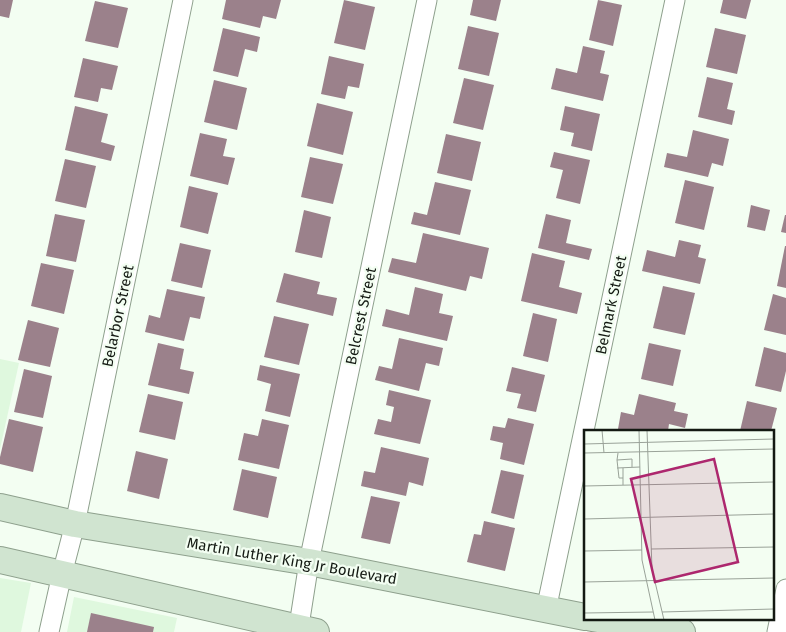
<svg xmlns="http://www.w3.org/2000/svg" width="786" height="632" font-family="'Fira Sans',sans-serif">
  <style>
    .built { fill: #dff8de }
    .building { fill: #9b818b }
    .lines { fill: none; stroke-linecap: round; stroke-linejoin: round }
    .minor-casing { stroke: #8ea08d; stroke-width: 21 }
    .secondary-casing { stroke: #8ea08d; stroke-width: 28 }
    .minor { stroke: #fff; stroke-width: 19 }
    .secondary { stroke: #d0e4d0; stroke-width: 26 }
    .labels { text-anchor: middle; stroke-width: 4.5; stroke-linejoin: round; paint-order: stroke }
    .street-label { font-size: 15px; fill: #131912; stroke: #f3fef2 }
    .inset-road { fill: none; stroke: #99a298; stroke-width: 1 }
    .view { fill: #ad276e; fill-opacity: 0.15; stroke: #ad276e; stroke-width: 2.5 }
    .inset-edge { fill: none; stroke: #131912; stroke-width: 2.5 }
  </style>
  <rect width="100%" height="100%" fill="#f3fef2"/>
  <g class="built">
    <polygon points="0,359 19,363 0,449"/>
    <polygon points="0,578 31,583 21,632 0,632"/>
    <polygon points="74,597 177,618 174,632 67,632"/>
  </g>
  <g class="building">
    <polygon points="0,0 13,0 9,18 0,16"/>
    <polygon points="226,0 281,0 276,19 263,16 260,28 222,19"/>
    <polygon points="344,0 375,7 365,50 334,43"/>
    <polygon points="473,0 501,0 496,21 470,15"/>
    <polygon points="598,0 622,5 613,46 589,40"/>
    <polygon points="723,0 751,0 746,19 720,13"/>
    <polygon points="95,1 128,8 118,48 85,41"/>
    <polygon points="468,26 499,33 489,76 458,69"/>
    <polygon points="223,28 260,37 257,52 245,49 238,77 213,71"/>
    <polygon points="715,28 746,35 737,74 706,67"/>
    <polygon points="583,46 605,51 600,73 609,75 603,101 551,89 556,68 577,73"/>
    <polygon points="329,56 364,64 359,88 348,86 345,99 321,94"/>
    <polygon points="83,58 118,66 112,90 101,88 98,102 74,97"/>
    <polygon points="707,77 733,83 727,109 735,111 732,125 698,117"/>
    <polygon points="464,78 494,85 483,130 453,123"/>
    <polygon points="214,80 247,88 237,130 204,122"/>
    <polygon points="317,103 353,112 343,155 307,146"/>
    <polygon points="75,106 108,114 101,142 115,146 111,161 65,150"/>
    <polygon points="565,106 600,114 592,151 571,146 574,133 560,130"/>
    <polygon points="693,130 729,139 723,166 712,163 708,177 664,167 667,153 687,157"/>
    <polygon points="200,133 227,139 223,156 235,158 228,185 190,176"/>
    <polygon points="446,134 481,142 472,181 437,173"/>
    <polygon points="554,152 590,160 580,204 556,198 563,170 550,167"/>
    <polygon points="310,157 343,164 333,204 301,197"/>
    <polygon points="65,159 96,166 86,208 55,201"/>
    <polygon points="685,180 714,187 704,230 675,223"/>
    <polygon points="435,182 471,190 460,235 411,224 414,212 427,215"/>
    <polygon points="189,186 218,193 208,234 180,227"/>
    <polygon points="751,205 770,210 765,231 747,227"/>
    <polygon points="304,210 331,217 322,258 295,252"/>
    <polygon points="55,214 85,220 76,262 46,256"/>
    <polygon points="546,214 571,220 566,243 592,249 589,260 538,248"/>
    <polygon points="785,215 786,215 786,233 781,232"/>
    <polygon points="423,233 489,248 482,279 470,276 466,291 388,272 392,258 416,263"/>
    <polygon points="679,240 701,245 698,257 706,259 700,284 642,271 647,250 675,257"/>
    <polygon points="180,243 211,250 202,288 171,281"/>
    <polygon points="785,246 786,246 786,288 777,286"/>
    <polygon points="532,253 565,261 559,287 582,293 577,314 521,301"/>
    <polygon points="41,263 74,270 64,314 31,306"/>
    <polygon points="284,273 320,282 317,294 337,298 333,316 276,302"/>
    <polygon points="663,286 695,293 685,335 653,328"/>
    <polygon points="415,287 443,294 439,313 453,316 447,341 382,326 386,309 409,315"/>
    <polygon points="167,289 205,297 200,319 190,317 184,341 145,332 149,315 160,318"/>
    <polygon points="773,294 786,298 786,335 764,330"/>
    <polygon points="533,313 557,319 548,362 523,356"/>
    <polygon points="274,316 309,324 299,365 264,357"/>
    <polygon points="28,320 59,328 50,367 18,360"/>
    <polygon points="399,338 443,348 439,366 426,363 419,391 375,380 379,366 392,369"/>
    <polygon points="158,343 184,349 180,369 194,372 189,394 148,385"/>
    <polygon points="649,343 681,350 673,386 641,379"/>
    <polygon points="764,347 786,353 786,371 781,392 755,386"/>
    <polygon points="260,365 300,374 290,417 265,411 271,384 257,380"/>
    <polygon points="512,367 545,375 536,412 517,408 521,394 506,391"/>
    <polygon points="24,369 52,376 43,418 14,412"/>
    <polygon points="389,390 431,400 420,444 374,434 378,419 391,422 394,407 386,405"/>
    <polygon points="148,394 183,402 175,440 139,432"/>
    <polygon points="639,394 676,403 674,411 688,414 685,428 669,424 668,431 627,431 618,429 621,412 634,415"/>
    <polygon points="747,401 777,408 771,431 740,431"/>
    <polygon points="508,418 534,424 524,465 500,459 503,443 490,440 493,426 505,428"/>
    <polygon points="9,419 43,427 33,472 0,464 0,457"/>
    <polygon points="262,419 289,425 279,469 238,460 244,433 258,436"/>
    <polygon points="381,447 429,458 423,486 409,482 406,496 361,486 364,471 375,473"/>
    <polygon points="136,451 168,459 159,499 127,491"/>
    <polygon points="242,469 277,477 268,518 233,510"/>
    <polygon points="501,470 524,475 514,519 491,513"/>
    <polygon points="371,496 400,502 390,544 361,538"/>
    <polygon points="484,521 515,528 505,571 467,562 474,534 481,535"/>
    <polygon points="91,613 154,627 153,632 87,632"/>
  </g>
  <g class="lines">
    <g class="minor-casing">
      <g id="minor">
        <polyline points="546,610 675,0"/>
        <polyline points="49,632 62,574 75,524 183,0"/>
        <polyline points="298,632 309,562 427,0"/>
        <polyline points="777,632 786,589"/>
      </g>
    </g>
    <g class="secondary-casing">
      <g id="secondary">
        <polyline points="0,507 75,524 309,562 585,617"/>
        <polyline points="0,560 316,632"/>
        <polyline points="592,618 682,632"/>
      </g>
    </g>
    <use href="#minor" class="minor"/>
    <use href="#secondary" class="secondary"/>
  </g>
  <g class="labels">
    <g class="street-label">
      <text transform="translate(611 305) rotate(-78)" y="5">Belmark Street</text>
      <text transform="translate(118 316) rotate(-78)" y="5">Belarbor Street</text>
      <text transform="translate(361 316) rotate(-78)" y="5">Belcrest Street</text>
      <text transform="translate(292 561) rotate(10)" y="5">Martin Luther King Jr Boulevard</text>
    </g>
  </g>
  <g transform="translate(584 430)">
    <rect width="190" height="190" fill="#f3fef2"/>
    <path class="inset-road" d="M18 0 20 23M55 0 58 130 71 190M63 0 68 139 80 190M0 14 190 9M0 23 190 19M34 23 33 30 48 29V37M33 30 35 48H39M33 38 56 37M39 38V55M0 56 190 52M0 89 190 84M67 119 190 117M0 121 58 120M0 152 190 148M78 182 190 179M0 183 69 182"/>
    <path class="view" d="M130 29 154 132 71 152 47 49Z"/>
    <rect width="190" height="190" class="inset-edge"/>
  </g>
</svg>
